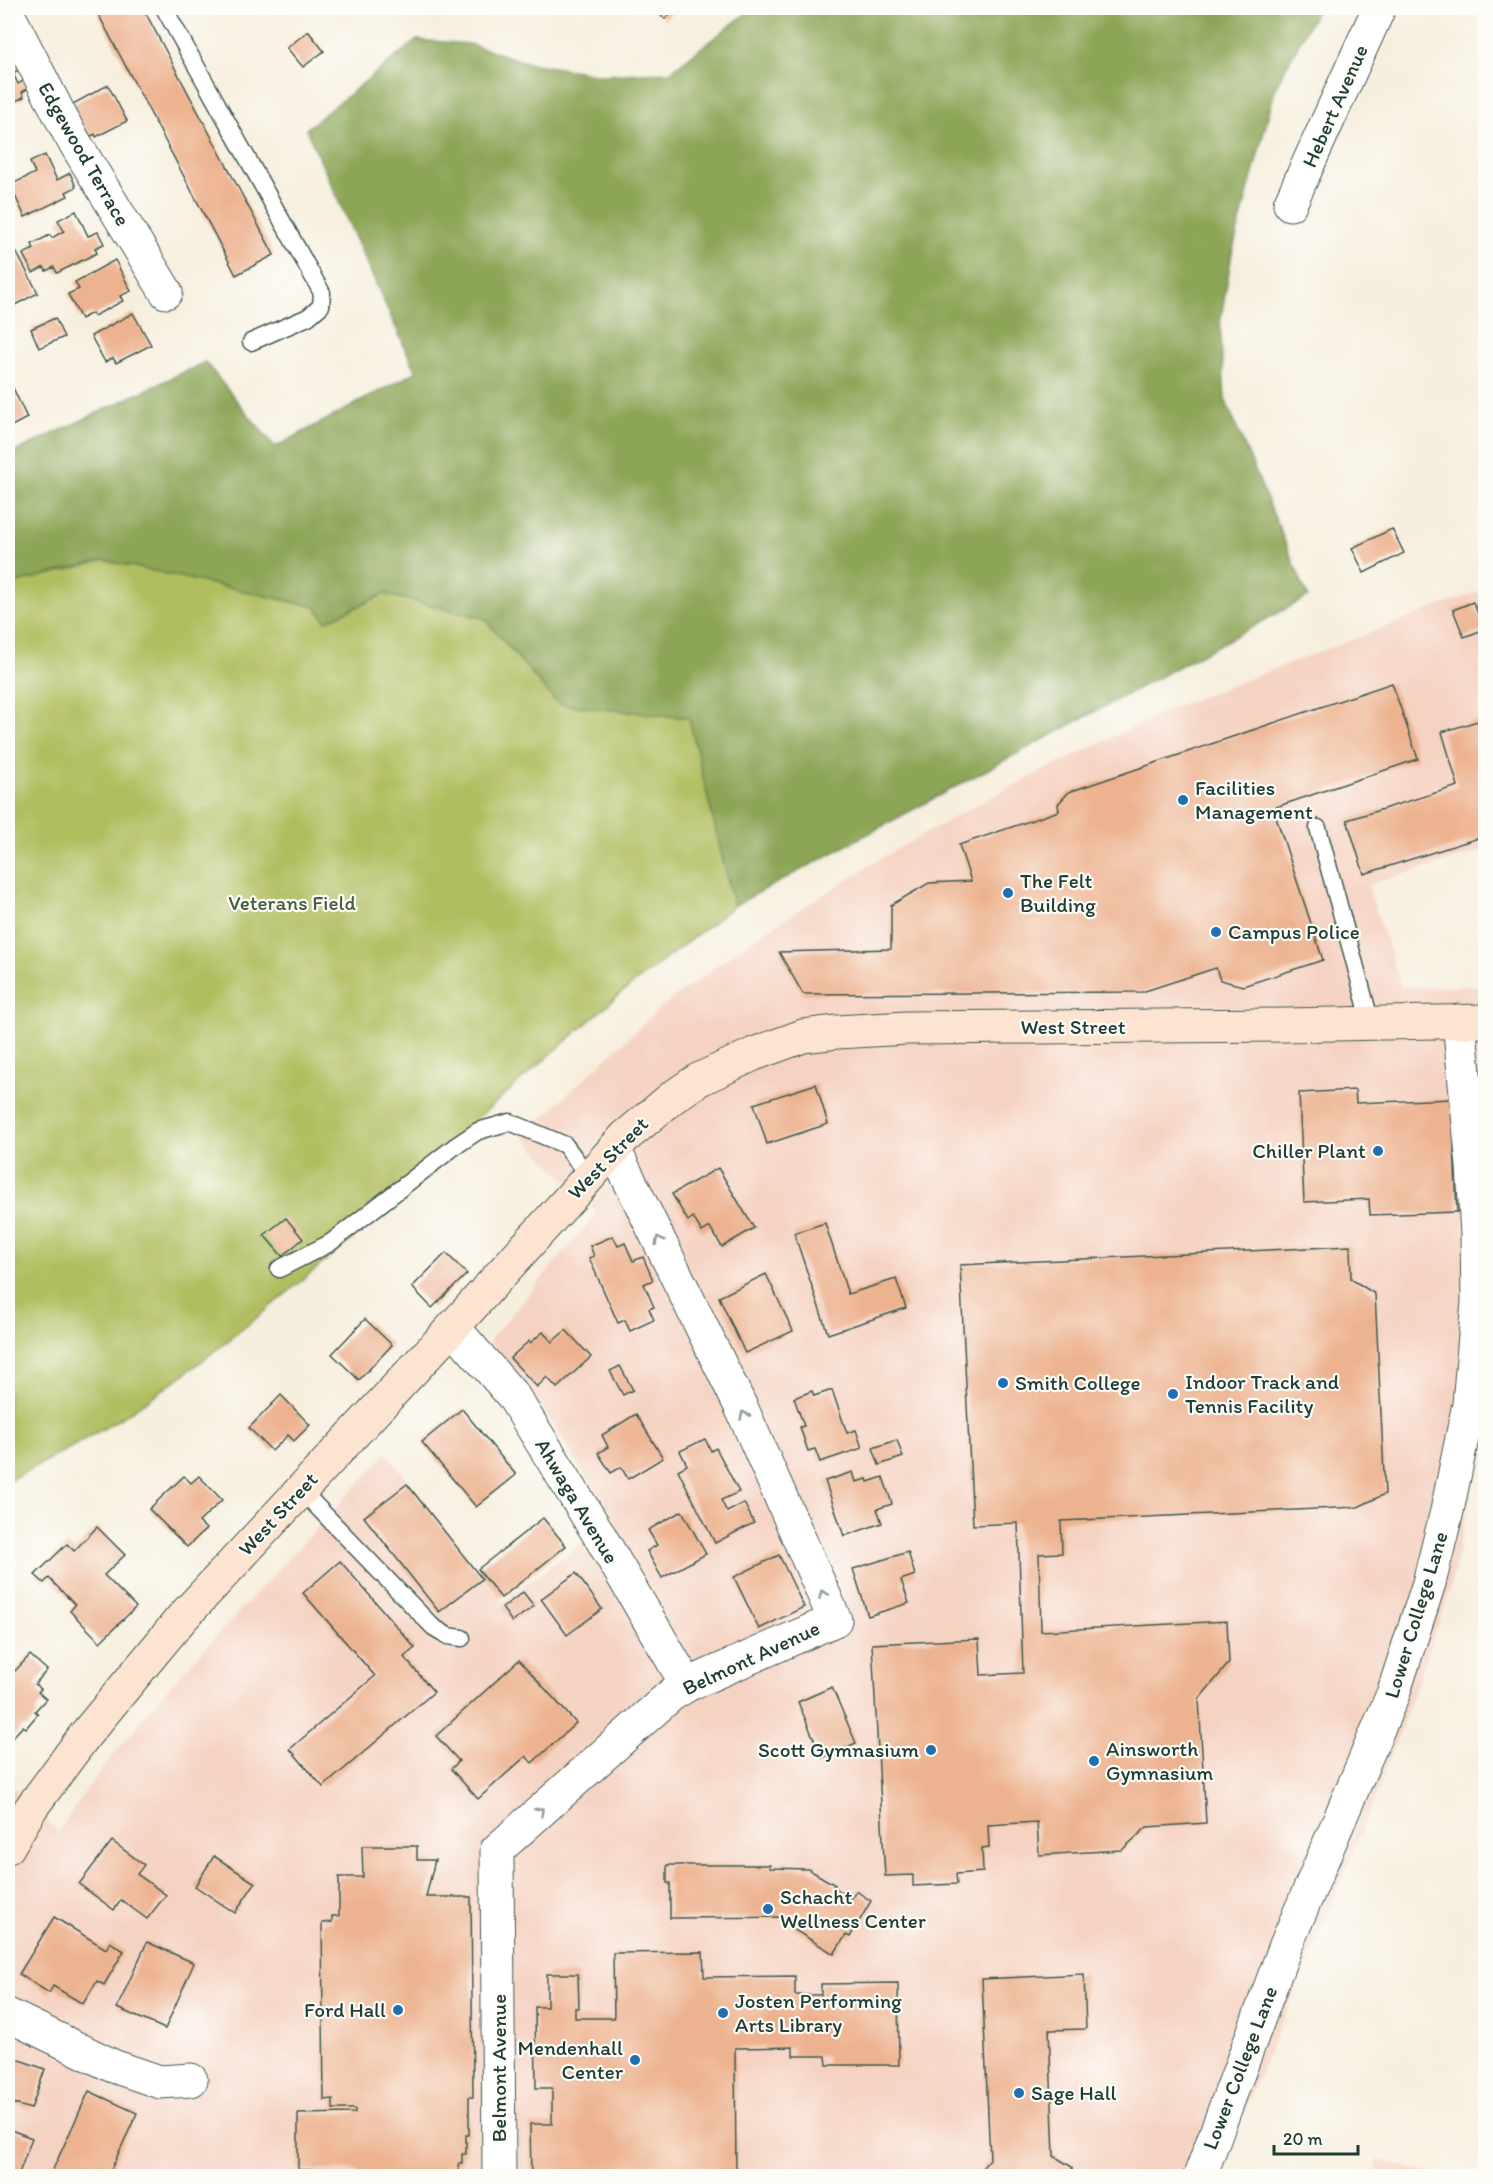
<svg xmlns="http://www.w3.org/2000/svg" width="1493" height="2184" font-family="Itim,sans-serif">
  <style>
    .built { fill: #f5d3c2 }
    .green { fill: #b1be61; stroke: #687e4a; stroke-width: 1.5 }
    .forest { fill: #8ca557; stroke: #567146; stroke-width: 1.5 }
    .building { fill: #edb391 }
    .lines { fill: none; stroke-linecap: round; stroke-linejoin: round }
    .lane-casing { stroke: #3f584e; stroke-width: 19 }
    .street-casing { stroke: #3f584e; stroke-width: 35 }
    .secondary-casing { stroke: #3f584e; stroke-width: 35 }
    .lane { stroke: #fff; stroke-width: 16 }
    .street { stroke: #fff; stroke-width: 33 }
    .secondary { stroke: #fde4d0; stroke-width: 33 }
    .oneway { stroke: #8f9e9a }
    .poi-dot { fill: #1f6fb2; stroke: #fdfcf7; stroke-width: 2 }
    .labels { text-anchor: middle; stroke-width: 4.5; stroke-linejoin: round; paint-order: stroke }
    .street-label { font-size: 21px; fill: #1f3d34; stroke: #fdfcf7 }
    .poi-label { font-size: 21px; fill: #1f3d34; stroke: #fdfcf7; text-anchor: start }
    .park-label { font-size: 21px; fill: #445d3f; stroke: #fdfcf7 }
  </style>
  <rect width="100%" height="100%" fill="#fdfcf7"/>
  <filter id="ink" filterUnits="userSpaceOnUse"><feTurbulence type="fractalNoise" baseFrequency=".0167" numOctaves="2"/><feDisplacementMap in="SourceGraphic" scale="12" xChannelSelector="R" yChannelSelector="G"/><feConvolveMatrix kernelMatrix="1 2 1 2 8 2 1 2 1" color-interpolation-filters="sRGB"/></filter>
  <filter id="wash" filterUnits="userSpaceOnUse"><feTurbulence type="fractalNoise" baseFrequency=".008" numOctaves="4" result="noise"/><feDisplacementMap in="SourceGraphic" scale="24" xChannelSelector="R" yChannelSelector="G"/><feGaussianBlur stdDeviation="1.35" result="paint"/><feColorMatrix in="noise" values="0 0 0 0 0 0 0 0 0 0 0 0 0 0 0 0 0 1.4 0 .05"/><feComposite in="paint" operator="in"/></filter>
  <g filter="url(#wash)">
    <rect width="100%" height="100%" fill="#f7efde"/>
    <g class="built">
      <polygon points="1485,589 1485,850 1368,885 1401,987 1485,986 1485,1432 1449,1593 1382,1780 1326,1919 1247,2102 1221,2176 8,2176 8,1782 58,1832 97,1775 168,1688 387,1453 503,1603 612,1518 553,1424 489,1341 597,1213 523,1136 660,1008 753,939 885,856 994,795 1172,708"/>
      <polygon points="1378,2160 1440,2176 1375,2176"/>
    </g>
    <path class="green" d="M104 560 316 607 326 621 384 594 484 618 558 704 689 718 734 906 620 994 348 1231 353 1238C277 1301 202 1366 119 1419 83 1442 45 1461 8 1481V585Z"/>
    <polygon class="forest" points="753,8 1318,8 1276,86 1232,253 1220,324 1225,399 1308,597 734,906 689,718 558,704 484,618 384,594 326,621 316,607 104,560 8,585 8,455 205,362 275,447 416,372 306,129 417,40 469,44 529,63 601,75 670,72"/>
    <g id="blocks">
      <g class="building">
        <polygon points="95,8 143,8 274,255 236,275"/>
        <polygon points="653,8 675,8 665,19"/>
        <polygon points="308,31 324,51 303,67 287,48"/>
        <polygon points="11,51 20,69 13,73 18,84 25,80 29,88 22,92 24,97 8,105 8,52"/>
        <polygon points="108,85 127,121 96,137 95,134 87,138 69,106"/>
        <polygon points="45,155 57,180 70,173 76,187 66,192 68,196 25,217 10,185 35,173 30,162"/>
        <polygon points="76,211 88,236 98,232 104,244 95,248 97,253 57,273 54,267 46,271 44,267 33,273 23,254 34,249 32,244 50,235 52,238 64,231 58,220"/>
        <polygon points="10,240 38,293 11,307 8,304 8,242"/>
        <polygon points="115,260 131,291 120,296 123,301 94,316 92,313 81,319 68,294 79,289 75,282"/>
        <polygon points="133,313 151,345 116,363 113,358 105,362 91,336"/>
        <polygon points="55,318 64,337 39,348 31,329"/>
        <polygon points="8,377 27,418 8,428"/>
        <polygon points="1392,529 1404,553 1364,573 1352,548"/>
        <polygon points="1473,602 1485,629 1464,637 1453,610"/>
        <polygon points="1392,683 1418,759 1273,808 1323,960 1243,986 1220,980 1216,968 1142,992 803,994 779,952 891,949 891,905 929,883 971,881 959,845 1059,811 1058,804 1069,792"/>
        <polygon points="1484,719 1485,836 1364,874 1347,820 1458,786 1442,732"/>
        <polygon points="816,1084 828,1124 767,1144 754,1104"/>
        <polygon points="1355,1090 1356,1103 1452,1099 1457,1212 1370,1215 1369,1199 1304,1202 1299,1093"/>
        <polygon points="718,1168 754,1228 722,1247 710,1227 702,1232 693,1217 688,1221 672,1194"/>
        <polygon points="286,1218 303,1239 282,1256 264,1235"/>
        <polygon points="825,1223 848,1294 896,1279 906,1308 828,1334 794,1233"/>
        <polygon points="613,1236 618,1246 625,1243 633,1261 643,1257 653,1280 644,1284 654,1307 649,1309 654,1320 630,1331 625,1320 618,1323 589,1258 594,1256 590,1246"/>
        <polygon points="1350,1246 1351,1279 1375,1294 1385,1494 1358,1507 1061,1521 1062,1553 1039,1554 1041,1631 1227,1621 1229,1663 1199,1699 1206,1823 1147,1827 1122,1850 1039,1855 1037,1822 988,1825 989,1847 982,1848 983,1872 956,1874 957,1884 913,1886 913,1875 885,1876 872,1644 979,1639 981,1675 1023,1673 1018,1523 973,1525 960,1265"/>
        <polygon points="446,1253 467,1274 432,1308 412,1287"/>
        <polygon points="766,1274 793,1331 745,1353 719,1297"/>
        <polygon points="365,1319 392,1345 359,1380 332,1354"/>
        <polygon points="566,1330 591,1357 557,1388 547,1377 537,1387 510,1358 529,1341 530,1343 543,1332 552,1342"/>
        <polygon points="620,1366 633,1390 623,1395 610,1371"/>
        <polygon points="832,1390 847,1433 856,1430 862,1448 820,1462 815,1449 808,1451 800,1427 804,1426 794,1398 812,1391 814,1396"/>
        <polygon points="281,1395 310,1425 294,1441 288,1435 272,1451 249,1428"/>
        <polygon points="462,1409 516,1475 476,1507 422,1442"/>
        <polygon points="636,1414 663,1458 628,1479 621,1467 611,1473 598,1453 608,1447 602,1435"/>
        <polygon points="705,1439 711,1451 716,1448 739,1492 721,1500 727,1512 744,1503 754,1523 715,1543 678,1470 687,1465 680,1451"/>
        <polygon points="897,1440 903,1457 879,1465 873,1448"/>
        <polygon points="853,1472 856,1482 867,1479 868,1482 883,1477 892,1504 877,1509 882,1523 844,1536 825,1481"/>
        <polygon points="184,1476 191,1483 199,1476 222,1500 199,1522 206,1529 187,1547 149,1509"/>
        <polygon points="407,1484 482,1579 439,1612 364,1517"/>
        <polygon points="682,1511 706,1554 662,1578 647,1551 657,1545 648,1530"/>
        <polygon points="543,1518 566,1546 501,1598 478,1569"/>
        <polygon points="97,1527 125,1555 104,1575 136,1607 100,1642 70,1611 75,1605 49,1578 44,1583 35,1575 67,1544 74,1551"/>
        <polygon points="908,1552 915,1575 901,1580 909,1603 868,1616 853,1569"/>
        <polygon points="779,1555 804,1607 759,1629 734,1577"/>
        <polygon points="340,1561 415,1648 404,1657 434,1692 323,1787 290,1749 375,1676 303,1593"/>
        <polygon points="576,1573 602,1609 567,1635 541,1599"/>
        <polygon points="523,1592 534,1606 512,1622 502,1608"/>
        <polygon points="30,1655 47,1670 35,1684 41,1689 38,1692 46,1699 35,1711 38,1714 26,1728 23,1726 11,1739 8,1737 8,1664 15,1671"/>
        <polygon points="519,1660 576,1723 532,1763 526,1756 478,1799 451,1769 459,1761 436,1736"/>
        <polygon points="832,1687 856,1743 822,1758 798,1702"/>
        <polygon points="112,1841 144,1865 137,1874 166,1895 147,1919 121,1900 114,1910 79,1884"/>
        <polygon points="362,1846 417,1846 417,1860 435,1860 426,1897 471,1897 473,2097 469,2097 469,2135 466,2135 466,2154 462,2154 462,2163 459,2163 459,2176 358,2176 357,2170 298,2170 298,2114 355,2113 355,2109 333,2109 333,2099 324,2100 322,1923 332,1922 332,1916 339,1916 339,1877 363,1877"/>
        <polygon points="214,1856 255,1883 235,1913 195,1886"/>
        <polygon points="667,1865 770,1865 770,1868 808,1869 835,1885 833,1887 852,1898 856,1891 871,1901 850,1937 846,1935 834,1954 793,1929 793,1917 670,1918 670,1883 667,1883"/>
        <polygon points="54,1917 106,1949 110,1942 124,1951 104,1985 97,1981 83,2004 53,1986 49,1993 19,1974"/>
        <polygon points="147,1942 194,1963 165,2029 117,2008"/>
        <polygon points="703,1952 704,1977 795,1976 795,1995 821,1995 821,1984 898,1983 899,2065 827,2065 826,2056 793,2056 793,2047 735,2048 736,2176 531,2176 530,2124 552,2124 552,2088 536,2088 535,2007 547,2007 547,1974 578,1974 579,2008 575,2008 575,2018 614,2018 613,1953"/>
        <polygon points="1084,1974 1086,2029 1049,2030 1054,2156 1072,2167 1073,2176 978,2176 978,2173 990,2159 982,1979"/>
        <polygon points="8,2056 45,2069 31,2109 8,2102"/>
        <polygon points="89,2091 137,2113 108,2176 50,2176"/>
        <polygon points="8,2129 32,2138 18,2176 8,2176"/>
      </g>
    </g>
  </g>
  <g filter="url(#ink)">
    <use href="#blocks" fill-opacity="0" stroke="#3f584e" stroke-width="1.5"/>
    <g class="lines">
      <g class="lane-casing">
        <g id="lane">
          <polyline points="164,8 322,293 321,306 308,317 251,342"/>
          <polyline points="1318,828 1371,1023"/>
          <polyline points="279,1269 330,1243 454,1147 478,1131 510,1122 522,1127 565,1145 588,1176"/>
          <polyline points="301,1490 433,1627 448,1636 462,1638"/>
        </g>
      </g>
      <g class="street-casing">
        <g id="street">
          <polyline points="8,14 69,133 166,292"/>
          <polyline points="1290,204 1379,8"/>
          <polyline points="453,1327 513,1396 598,1533 687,1685"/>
          <polyline points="8,2015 113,2066 160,2082 191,2080"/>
          <polyline points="499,2176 497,1850 671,1695 687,1685 835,1620 742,1409 614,1149"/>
          <polyline points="1200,2176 1286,1945 1393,1694 1429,1583 1447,1511 1469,1404 1478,1302 1477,1235 1473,1166 1459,1021"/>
        </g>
      </g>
      <g class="secondary-casing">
        <polyline id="secondary" points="8,1847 31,1808 85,1735 181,1619 453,1327 625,1137 673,1097 698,1080 754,1054 803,1036 837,1032 907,1028 1285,1025 1486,1021"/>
      </g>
      <use href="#lane" class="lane"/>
      <use href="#street" class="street"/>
      <use href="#secondary" class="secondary"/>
    </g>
    <defs><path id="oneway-chevron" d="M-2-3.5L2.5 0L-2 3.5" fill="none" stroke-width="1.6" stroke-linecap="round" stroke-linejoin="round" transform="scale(1.5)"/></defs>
    <g class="oneway">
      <use href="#oneway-chevron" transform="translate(659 1240) rotate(-116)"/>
      <use href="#oneway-chevron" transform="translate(744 1415) rotate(-114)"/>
      <use href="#oneway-chevron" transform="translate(823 1594) rotate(-114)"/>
      <use href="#oneway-chevron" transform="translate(540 1811) rotate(-44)"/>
    </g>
  </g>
  <g class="poi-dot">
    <circle cx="1183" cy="800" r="6"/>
    <circle cx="1008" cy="893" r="6"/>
    <circle cx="1216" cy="932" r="6"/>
    <circle cx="1378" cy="1151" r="6"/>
    <circle cx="1003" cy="1383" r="6"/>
    <circle cx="1173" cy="1394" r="6"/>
    <circle cx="931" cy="1750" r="6"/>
    <circle cx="1094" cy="1761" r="6"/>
    <circle cx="768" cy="1909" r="6"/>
    <circle cx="398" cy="2010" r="6"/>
    <circle cx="723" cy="2013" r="6"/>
    <circle cx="635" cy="2060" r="6"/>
    <circle cx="1019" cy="2093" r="6"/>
  </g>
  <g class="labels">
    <g class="street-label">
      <text transform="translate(1335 106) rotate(-66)" y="7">Hebert Avenue</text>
      <text transform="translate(84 154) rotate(60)" y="7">Edgewood Terrace</text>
      <text x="1073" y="1034">West Street</text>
      <text transform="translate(608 1158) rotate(-46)" y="7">West Street</text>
      <text transform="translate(577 1501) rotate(59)" y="7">Ahwaga Avenue</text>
      <text transform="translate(278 1514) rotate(-47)" y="7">West Street</text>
      <text transform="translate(1416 1615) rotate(-73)" y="7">Lower College Lane</text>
      <text transform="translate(751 1658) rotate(-25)" y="7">Belmont Avenue</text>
      <text transform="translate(499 2068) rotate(-90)" y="7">Belmont Avenue</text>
      <text transform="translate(1240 2068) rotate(-69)" y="7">Lower College Lane</text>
    </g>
    <g class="poi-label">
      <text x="1195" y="795">Facilities<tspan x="1195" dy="24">Management</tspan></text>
      <text x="1020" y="888">The Felt<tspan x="1020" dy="24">Building</tspan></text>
      <text x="1228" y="939">Campus Police</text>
      <text x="1366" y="1158" text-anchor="end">Chiller Plant</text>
      <text x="1185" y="1389">Indoor Track and<tspan x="1185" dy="24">Tennis Facility</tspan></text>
      <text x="1015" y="1390">Smith College</text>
      <text x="1106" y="1756">Ainsworth<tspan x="1106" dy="24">Gymnasium</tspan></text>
      <text x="919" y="1757" text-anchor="end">Scott Gymnasium</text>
      <text x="780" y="1904">Schacht<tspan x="780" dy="24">Wellness Center</tspan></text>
      <text x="735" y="2008">Josten Performing<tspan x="735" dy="24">Arts Library</tspan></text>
      <text x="386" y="2017" text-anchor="end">Ford Hall</text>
      <text x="623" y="2055" text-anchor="end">Mendenhall<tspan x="623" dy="24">Center</tspan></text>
      <text x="1031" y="2100">Sage Hall</text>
    </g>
    <g class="park-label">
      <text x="292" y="910">Veterans Field</text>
    </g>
  </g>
  <rect width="1493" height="2184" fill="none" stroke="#fdfcf7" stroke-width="30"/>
  <path d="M1274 2145v9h84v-9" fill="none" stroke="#1f3d34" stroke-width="3"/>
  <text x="1283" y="2145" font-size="18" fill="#1f3d34" stroke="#fdfcf7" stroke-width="4.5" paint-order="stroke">20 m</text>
</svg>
